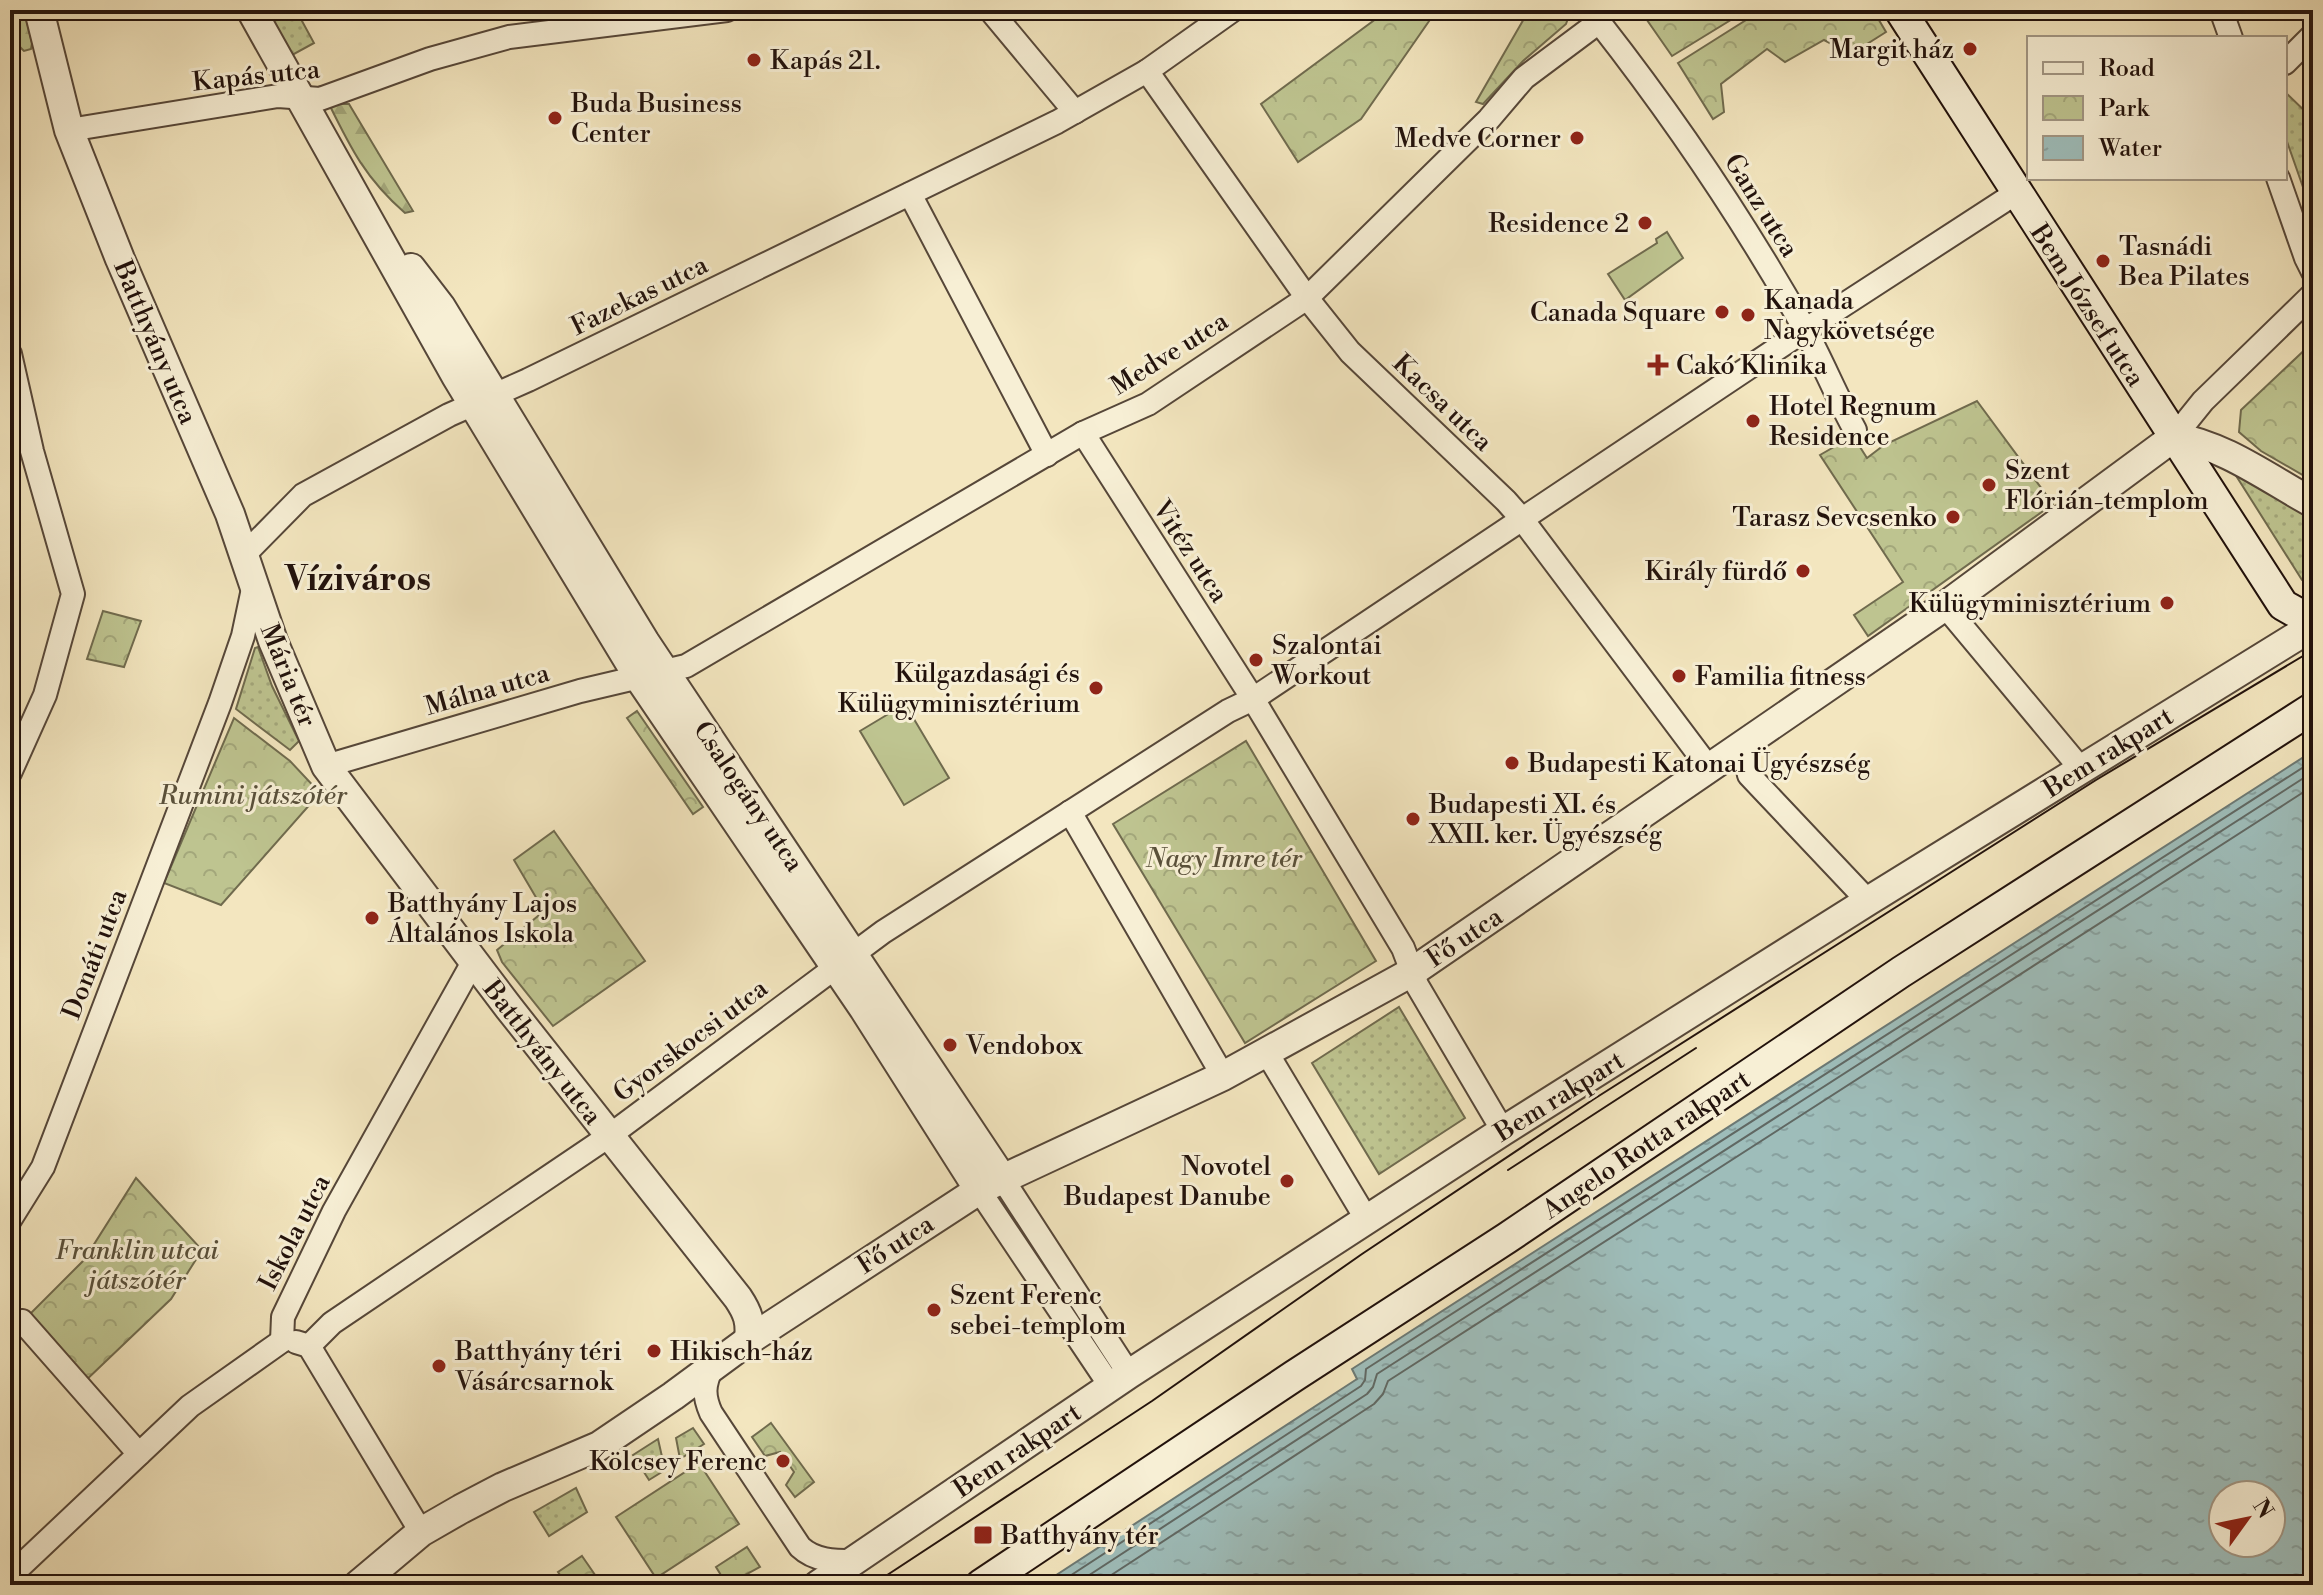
<svg xmlns="http://www.w3.org/2000/svg" width="2323" height="1595" font-family="'Libre Bodoni',serif">
  <style>
    .grass { fill: url(#grass-dots); stroke: #706b4e; stroke-width: 2 }
    .forest { fill: url(#forest-firs); stroke: #706b4e; stroke-width: 2 }
    .park { fill: url(#park-crowns); stroke: #706b4e; stroke-width: 2 }
    .garden { fill: #bec490; stroke: #706b4e; stroke-width: 2 }
    .water { fill: url(#water-ripples); stroke: #6c7974; stroke-width: 2; fill-rule: evenodd }
    .lines { fill: none; stroke-linecap: round; stroke-linejoin: round }
    .shore { stroke: #606863; stroke-width: 2 }
    .minor-casing { stroke: #564739; stroke-width: 26 }
    .tertiary-casing { stroke: #564739; stroke-width: 32 }
    .secondary-casing { stroke: #22120c; stroke-width: 34 }
    .minor { stroke: #f7efd5; stroke-width: 22 }
    .tertiary { stroke: #f7efd5; stroke-width: 28 }
    .secondary { stroke: #f7efd5; stroke-width: 30 }
    .tram { stroke: #22120c; stroke-width: 2 }
    .poi-dot { fill: #8f2418; stroke: #f7efd5; stroke-width: 3 }
    .labels { text-anchor: middle; stroke-width: 6; stroke-linejoin: round; paint-order: stroke }
    .poi-label { font-size: 26px; fill: #22120c; stroke: #f7efd5; text-anchor: start }
    .street-label { font-size: 26px; fill: #22120c; stroke: #f7efd5 }
    .park-label { font-size: 26px; font-style: italic; fill: #59503a; stroke: #f7efd5 }
    .district-label { font-size: 34px; font-weight: bold; fill: #22120c; stroke: #f7efd5 }
  </style>
  <defs>
    <pattern id="grass-dots" width="8" height="8" patternUnits="userSpaceOnUse" patternTransform="scale(2)"><rect width="8" height="8" fill="#bec490"/><path d="M2 2h.1M6 6h.1" fill="none" stroke="#a3a77b" stroke-width="1.8" stroke-linecap="round"/></pattern>
    <pattern id="forest-firs" width="22" height="20" patternUnits="userSpaceOnUse" patternTransform="scale(2)"><rect width="22" height="20" fill="#bec490"/><path d="M5 1l3.5 6h-7zM16 11l3.5 6h-7z" fill="#a3a77b"/></pattern>
    <pattern id="park-crowns" width="20" height="18" patternUnits="userSpaceOnUse" patternTransform="scale(2)"><rect width="20" height="18" fill="#bec490"/><path d="M2 6a3 3 0 1 1 6 0M12 15a3 3 0 1 1 6 0" fill="none" stroke="#a3a77b"/></pattern>
    <pattern id="water-ripples" width="26" height="14" patternUnits="userSpaceOnUse" patternTransform="scale(2)"><rect width="26" height="14" fill="#9ebdba"/><path d="M2 4q2-2 4 0t4 0M15 11q2-2 4 0t4 0" fill="none" stroke="#88a19f"/></pattern>
  </defs>
  <rect width="100%" height="100%" fill="#f3e6bf"/>
  <filter id="stains"><feTurbulence type="fractalNoise" baseFrequency=".0025" numOctaves="4"/><feColorMatrix values="0 0 0 0 .2 0 0 0 0 .09 0 0 0 0 .02 0 0 0 .5 -.17"/></filter>
  <radialGradient id="worn" r=".72"><stop offset=".6" stop-color="#630" stop-opacity="0"/><stop offset="1" stop-color="#630" stop-opacity=".3"/></radialGradient>
  <g class="grass">
    <polygon points="265,10 296,10 314,43 294,54 288,54"/>
    <polygon points="2285,92 2313,119 2313,181 2304,190 2285,136"/>
    <polygon points="2235,474 2313,514 2313,584 2302,580"/>
    <polygon points="258,647 272,686 299,741 290,750 236,709 255,648"/>
    <polygon points="1399,1007 1465,1118 1379,1174 1312,1063"/>
    <polygon points="693,1428 704,1444 680,1459 676,1438"/>
    <polygon points="658,1439 665,1470 649,1480 633,1455"/>
    <polygon points="576,1488 587,1512 549,1536 534,1512"/>
  </g>
  <g class="forest">
    <path d="M10 10H24L32 43 31 49 24 51C11 40 10 26 10 10Z"/>
    <path d="M329 104H349L413 211 405 213C366 179 351 149 329 104Z"/>
  </g>
  <g class="park">
    <polygon points="1388,10 1443,10 1434,14 1361,119 1298,162 1261,104"/>
    <polygon points="1529,10 1571,10 1566,24 1523,61 1483,104 1476,102"/>
    <polygon points="1640,10 1747,10 1672,56"/>
    <polygon points="1762,10 1873,10 1886,32 1851,54 1824,40 1785,62 1767,49 1721,84 1724,112 1713,119 1678,63"/>
    <polygon points="2313,342 2313,481 2261,451 2239,432 2241,410"/>
    <polygon points="1977,401 2053,504 1868,636 1854,615 1903,582 1820,455 1853,436 1867,458 1884,445"/>
    <polygon points="103,611 141,621 124,667 87,659"/>
    <polygon points="637,711 703,807 693,814 627,718"/>
    <polygon points="234,718 290,761 320,793 221,905 164,883"/>
    <polygon points="1246,741 1376,961 1245,1043 1113,824"/>
    <polygon points="554,831 645,961 553,1026 502,962 497,950 544,911 514,860"/>
    <polygon points="136,1178 202,1250 171,1299 82,1384 26,1318 84,1260"/>
    <polygon points="771,1423 814,1482 795,1497 786,1485 794,1472 780,1452 765,1456 752,1437"/>
    <polygon points="699,1463 739,1524 656,1578 616,1517"/>
    <polygon points="747,1547 760,1567 727,1585 716,1567"/>
    <polygon points="582,1556 602,1585 567,1585 558,1572"/>
  </g>
  <g class="garden">
    <polygon points="1667,232 1683,258 1625,300 1608,274 1657,243 1656,239"/>
    <polygon points="905,704 949,778 904,805 860,731"/>
  </g>
  <path class="water" d="M2313 751V1585H1041L1357 1379 1352 1369ZM2223 1495H2271V1543H2223Z"/>
  <g class="lines">
    <g class="shore">
      <polyline points="1056,1585 1361,1386 1365,1380 1366,1369 2313,761"/>
      <polyline points="1074,1585 1367,1394 1373,1387 1377,1374 2313,772"/>
      <polyline points="1096,1585 1374,1404 1383,1394 1388,1381 2313,786"/>
    </g>
    <g class="minor-casing">
      <g id="minor">
        <polyline points="990,10 1075,112"/>
        <polyline points="2221,10 2231,38"/>
        <polyline points="2285,63 2313,35"/>
        <polyline points="1147,71 1307,298 1350,352 1506,501 1522,519 1709,768"/>
        <polyline points="69,130 278,96 320,99 430,59 509,37 727,10"/>
        <polyline points="2278,178 2306,258 2313,272"/>
        <polyline points="910,194 1047,455"/>
        <polyline points="10,354 32,451 73,594 45,695 10,773"/>
        <polyline points="1083,433 1253,699 1403,948 1417,985 1503,1131"/>
        <polyline points="2174,437 2203,401 2313,294"/>
        <polyline points="245,554 303,495 449,415 528,380 1057,122 1147,71 1233,10"/>
        <polyline points="1945,606 2081,769"/>
        <polyline points="1743,745 1749,775 1868,901"/>
        <path d="M326 766 580 691 686 666 1083 433 1148 404 1307 298 1489 119 1524 78 1599 22C1675 119 1743 220 1803 326 1822 360 1836 396 1855 430"/>
        <polyline points="1070,812 1223,1076"/>
        <polyline points="1267,1053 1367,1220"/>
        <polyline points="1002,1178 1129,1374"/>
        <polyline points="979,1190 1111,1387"/>
        <polyline points="10,1220 43,1167 220,703 243,636 254,584"/>
        <polyline points="22,1321 139,1454"/>
        <polyline points="282,1341 283,1317 334,1211 473,962"/>
        <polyline points="296,1342 309,1346 421,1532"/>
        <polyline points="309,1346 332,1323 609,1136 883,932 1228,711 1253,699 1805,330 2016,193"/>
        <path d="M712 1367C704 1385 703 1395 711 1413L800 1547C815 1561 834 1561 854 1561"/>
        <polyline points="10,1576 190,1406 282,1341"/>
      </g>
    </g>
    <g class="tertiary-casing">
      <g id="tertiary">
        <path d="M39 10 69 130 120 259 230 514 273 641 326 766 509 1008 738 1298C748 1313 751 1322 749 1340"/>
        <polyline points="251,10 456,376 639,678 864,1009 979,1190"/>
        <polyline points="411,268 441,307 645,642 1002,1178"/>
        <path d="M358 1585 421 1532 461 1509 503 1487 599 1446 673 1396 749 1340 979 1190 1223 1076 1412 972 1945 606 2174 437C2224 445 2269 479 2313 503"/>
        <polyline points="818,1585 1129,1374 1503,1131 1868,901 2313,626"/>
      </g>
    </g>
    <g class="secondary-casing">
      <g id="secondary">
        <polyline points="1900,10 2283,605 2301,615 2313,616"/>
        <polyline points="981,1585 1294,1376 1507,1238 1901,972 2313,708"/>
      </g>
    </g>
    <use href="#minor" class="minor"/>
    <use href="#tertiary" class="tertiary"/>
    <use href="#secondary" class="secondary"/>
    <g class="tram">
      <polyline points="1508,1170 1696,1048"/>
      <polyline points="872,1585 1152,1401 1362,1254 1594,1099 2096,780 2313,650"/>
    </g>
  </g>
  <g class="poi-dot">
    <circle cx="1970" cy="49" r="8"/>
    <circle cx="754" cy="60" r="8"/>
    <circle cx="555" cy="118" r="8"/>
    <circle cx="1577" cy="138" r="8"/>
    <circle cx="1645" cy="223" r="8"/>
    <circle cx="2103" cy="261" r="8"/>
    <circle cx="1722" cy="312" r="8"/>
    <circle cx="1748" cy="315" r="8"/>
    <path d="M1654 353h8v8h8v8h-8v8h-8v-8h-8v-8h8z"/>
    <circle cx="1753" cy="421" r="8"/>
    <circle cx="1989" cy="485" r="8"/>
    <circle cx="1953" cy="517" r="8"/>
    <circle cx="1803" cy="571" r="8"/>
    <circle cx="2167" cy="603" r="8"/>
    <circle cx="1256" cy="660" r="8"/>
    <circle cx="1679" cy="676" r="8"/>
    <circle cx="1096" cy="688" r="8"/>
    <circle cx="1512" cy="763" r="8"/>
    <circle cx="1413" cy="819" r="8"/>
    <circle cx="372" cy="918" r="8"/>
    <circle cx="950" cy="1045" r="8"/>
    <circle cx="1287" cy="1181" r="8"/>
    <circle cx="934" cy="1310" r="8"/>
    <circle cx="654" cy="1351" r="8"/>
    <circle cx="439" cy="1366" r="8"/>
    <circle cx="783" cy="1461" r="8"/>
    <rect x="973" y="1525" width="20" height="20" rx="4"/>
  </g>
  <g class="labels">
    <g class="poi-label">
      <text x="1954" y="58" text-anchor="end">Margit ház</text>
      <text x="770" y="69">Kapás 21.</text>
      <text x="571" y="112">Buda Business<tspan x="571" dy="30">Center</tspan></text>
      <text x="1561" y="147" text-anchor="end">Medve Corner</text>
      <text x="1629" y="232" text-anchor="end">Residence 2</text>
      <text x="2119" y="255">Tasnádi<tspan x="2119" dy="30">Bea Pilates</tspan></text>
      <text x="1764" y="309">Kanada<tspan x="1764" dy="30">Nagykövetsége</tspan></text>
      <text x="1706" y="321" text-anchor="end">Canada Square</text>
      <text x="1676" y="374">Cakó Klinika</text>
      <text x="1769" y="415">Hotel Regnum<tspan x="1769" dy="30">Residence</tspan></text>
      <text x="2005" y="479">Szent<tspan x="2005" dy="30">Flórián-templom</tspan></text>
      <text x="1937" y="526" text-anchor="end">Tarasz Sevcsenko</text>
      <text x="1787" y="580" text-anchor="end">Király fürdő</text>
      <text x="2151" y="612" text-anchor="end">Külügyminisztérium</text>
      <text x="1272" y="654">Szalontai<tspan x="1272" dy="30">Workout</tspan></text>
      <text x="1080" y="682" text-anchor="end">Külgazdasági és<tspan x="1080" dy="30">Külügyminisztérium</tspan></text>
      <text x="1695" y="685">Familia fitness</text>
      <text x="1528" y="772">Budapesti Katonai Ügyészség</text>
      <text x="1429" y="813">Budapesti XI. és<tspan x="1429" dy="30">XXII. ker. Ügyészség</tspan></text>
      <text x="388" y="912">Batthyány Lajos<tspan x="388" dy="30">Általános Iskola</tspan></text>
      <text x="966" y="1054">Vendobox</text>
      <text x="1271" y="1175" text-anchor="end">Novotel<tspan x="1271" dy="30">Budapest Danube</tspan></text>
      <text x="950" y="1304">Szent Ferenc<tspan x="950" dy="30">sebei-templom</tspan></text>
      <text x="455" y="1360">Batthyány téri<tspan x="455" dy="30">Vásárcsarnok</tspan></text>
      <text x="670" y="1360">Hikisch-ház</text>
      <text x="767" y="1470" text-anchor="end">Kölcsey Ferenc</text>
      <text x="1001" y="1544">Batthyány tér</text>
    </g>
    <g class="street-label">
      <text transform="translate(256 75) rotate(-6)" y="9">Kapás utca</text>
      <text transform="translate(1762 205) rotate(58)" y="9">Ganz utca</text>
      <text transform="translate(639 295) rotate(-26)" y="9">Fazekas utca</text>
      <text transform="translate(2088 305) rotate(57)" y="9">Bem József utca</text>
      <text transform="translate(156 342) rotate(67)" y="9">Batthyány utca</text>
      <text transform="translate(1169 353) rotate(-32)" y="9">Medve utca</text>
      <text transform="translate(1443 402) rotate(44)" y="9">Kacsa utca</text>
      <text transform="translate(1191 551) rotate(57)" y="9">Vitéz utca</text>
      <text transform="translate(289 675) rotate(68)" y="9">Mária tér</text>
      <text transform="translate(487 689) rotate(-16)" y="9">Málna utca</text>
      <text transform="translate(2108 752) rotate(-32)" y="9">Bem rakpart</text>
      <text transform="translate(749 796) rotate(56)" y="9">Csalogány utca</text>
      <text transform="translate(1464 937) rotate(-34)" y="9">Fő utca</text>
      <text transform="translate(94 954) rotate(-69)" y="9">Donáti utca</text>
      <text transform="translate(690 1040) rotate(-37)" y="9">Gyorskocsi utca</text>
      <text transform="translate(543 1052) rotate(52)" y="9">Batthyány utca</text>
      <text transform="translate(1559 1096) rotate(-32)" y="9">Bem rakpart</text>
      <text transform="translate(1646 1144) rotate(-34)" y="9">Angelo Rotta rakpart</text>
      <text transform="translate(294 1232) rotate(-63)" y="9">Iskola utca</text>
      <text transform="translate(895 1244) rotate(-33)" y="9">Fő utca</text>
      <text transform="translate(1017 1450) rotate(-34)" y="9">Bem rakpart</text>
    </g>
    <g class="park-label">
      <text x="253" y="804">Rumini játszótér</text>
      <text x="1224" y="867">Nagy Imre tér</text>
      <text x="137" y="1259">Franklin utcai<tspan x="137" dy="30">játszótér</tspan></text>
    </g>
    <g class="district-label">
      <text x="358" y="590">Víziváros</text>
    </g>
  </g>
  <rect width="2323" height="1595" fill="none" stroke="#f3e6bf" stroke-width="40"/>
  <rect x="12" y="12" width="2299" height="1571" fill="none" stroke="#22120c" stroke-width="4"/>
  <rect x="20" y="20" width="2283" height="1555" fill="none" stroke="#22120c" stroke-width="2"/>
  <rect x="2027" y="36" width="260" height="144" fill="#f7efd5" stroke="#a29785" stroke-width="2"/>
  <rect x="2043" y="62" width="40" height="12" fill="#f7efd5" stroke="#a29785" stroke-width="2"/>
  <text x="2099" y="76" font-size="24" fill="#22120c">Road</text>
  <rect x="2043" y="96" width="40" height="24" fill="url(#park-crowns)" stroke="#a29785" stroke-width="2"/>
  <text x="2099" y="116" font-size="24" fill="#22120c">Park</text>
  <rect x="2043" y="136" width="40" height="24" fill="url(#water-ripples)" stroke="#a29785" stroke-width="2"/>
  <text x="2099" y="156" font-size="24" fill="#22120c">Water</text>
  <g transform="translate(2247 1519) rotate(57)"><circle r="38" fill="#f7efd5" stroke="#a29785" stroke-width="2"/>
  <path d="M0-6L14 30L0 20L-14 30Z" fill="#8f2418"/>
  <text y="-12" font-size="22" font-weight="bold" text-anchor="middle" fill="#22120c">N</text>
  </g>
  <rect width="100%" height="100%" filter="url(#stains)"/>
  <rect width="100%" height="100%" fill="url(#worn)"/>
</svg>
